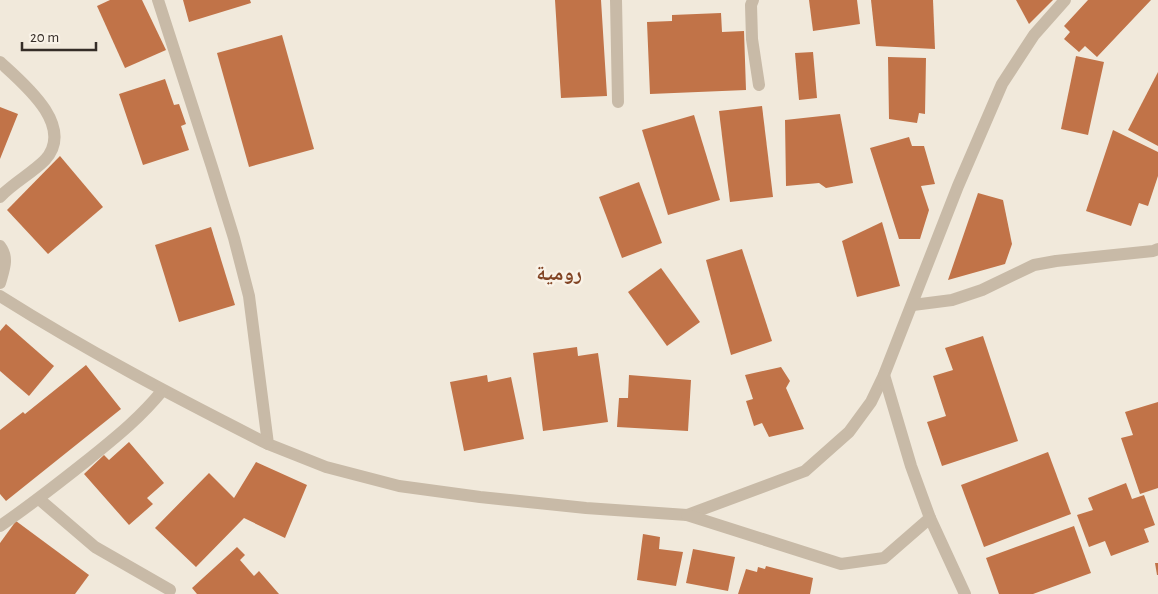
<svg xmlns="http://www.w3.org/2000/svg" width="1158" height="594" font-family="'Alegreya Sans','Noto Naskh Arabic',sans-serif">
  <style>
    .building { fill: #c17348 }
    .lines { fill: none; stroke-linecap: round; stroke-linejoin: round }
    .minor { stroke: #c8baa7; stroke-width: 12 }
    .labels { text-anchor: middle; stroke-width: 5; stroke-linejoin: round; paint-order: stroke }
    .quarter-label { font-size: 21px; font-weight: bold; fill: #814424; stroke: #f9f2e7 }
  </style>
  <rect width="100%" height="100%" fill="#f1e9db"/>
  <g class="building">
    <polygon points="110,0 142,0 166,50 125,68 97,6"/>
    <polygon points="183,0 250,0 251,3 189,22"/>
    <polygon points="555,0 601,0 607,96 561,98"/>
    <polygon points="809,0 857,0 860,24 813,31"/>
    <polygon points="871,0 933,0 935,49 876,46"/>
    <polygon points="1016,0 1053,0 1029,24"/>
    <polygon points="1088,0 1151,0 1097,57 1085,46 1079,52 1064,39 1070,32 1064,26"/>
    <polygon points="721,13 722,32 744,31 746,90 650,94 647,22 672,21 672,15"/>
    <polygon points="282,35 314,149 249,167 217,53"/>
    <polygon points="813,52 817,98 799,100 795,53"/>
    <polygon points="1076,56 1104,62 1088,135 1061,129"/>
    <polygon points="888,57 926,58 925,114 919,113 917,123 889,119"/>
    <polygon points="1158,72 1158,146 1128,130"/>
    <polygon points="165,79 174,105 179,104 186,124 181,126 189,150 143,165 119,94"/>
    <polygon points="762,106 773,197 730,202 719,111"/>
    <polygon points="0,107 18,114 0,159"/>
    <polygon points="840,114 853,183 826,188 819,183 786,186 785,120"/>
    <polygon points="694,115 720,200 668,215 642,130"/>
    <polygon points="1113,130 1158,152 1158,176 1148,206 1139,203 1131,226 1086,211"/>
    <polygon points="909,137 912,146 924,146 935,184 921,186 929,210 920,239 899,239 870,148"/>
    <polygon points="60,156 103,207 48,254 7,210"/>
    <polygon points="639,182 662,243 622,258 599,197"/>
    <polygon points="978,193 1003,200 1012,244 1005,264 948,280"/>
    <polygon points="882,222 900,286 857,297 842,241"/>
    <polygon points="211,227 235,305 179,322 155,245"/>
    <polygon points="742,249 772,341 731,355 706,260"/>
    <polygon points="661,268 700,322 667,346 628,292"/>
    <polygon points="6,324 54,366 29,396 0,371 0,331"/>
    <polygon points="983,336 1018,441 942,466 927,422 946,416 933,376 953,370 945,348"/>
    <polygon points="577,347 578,356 598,353 608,422 543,431 533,353"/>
    <polygon points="86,365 121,409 6,501 0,494 0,430 23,412 25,414"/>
    <polygon points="781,367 790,381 786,388 804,429 769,437 762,423 754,426 746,401 753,399 745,375"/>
    <polygon points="487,375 488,382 511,377 524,439 464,451 450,382"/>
    <polygon points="629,375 691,380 688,431 617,427 619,398 628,398"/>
    <polygon points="1158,402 1158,488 1140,494 1121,438 1133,435 1125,412"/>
    <polygon points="129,442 164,483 147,498 153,504 129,525 84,474 104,455 109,460"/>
    <polygon points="1048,452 1071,514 984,547 961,485"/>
    <polygon points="256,462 307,485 285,538 244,518 196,567 155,528 209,473 234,498"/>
    <polygon points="1126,483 1132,499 1144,495 1155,525 1144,529 1149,542 1111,556 1105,541 1089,547 1077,515 1093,510 1088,498"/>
    <polygon points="16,521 89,575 75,594 0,594 0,543"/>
    <polygon points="1074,526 1091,573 1033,594 999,594 986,558"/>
    <polygon points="643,534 660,537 659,549 683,552 676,586 637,580"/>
    <polygon points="237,547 245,555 240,560 254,576 259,571 279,594 197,594 192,588"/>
    <polygon points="693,549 735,557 728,591 686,583"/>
    <polygon points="1155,563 1158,563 1158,575 1157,575"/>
    <polygon points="766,566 813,578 810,594 738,594 746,569 757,572 758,567 765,569"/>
  </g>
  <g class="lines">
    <g class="minor">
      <polyline points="158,0 212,167 234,238 249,296 268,444 326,467 399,486 480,497 586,508 687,515 805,471 849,432 871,402 884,375 958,186 1002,84 1034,35 1065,0"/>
      <polyline points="616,0 618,102"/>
      <polyline points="753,0 751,5 752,39 759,85"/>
      <path d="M0 62C23 83 76 126 45 160 31 174 13 183 0 197"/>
      <path d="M0 246C9 258 4 269 0 283"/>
      <path d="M0 296C87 351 177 398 268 444"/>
      <polyline points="913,305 952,300 982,290 1034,265 1056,261 1153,251 1158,249"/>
      <polyline points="39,499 95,547 170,590"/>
      <polyline points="687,515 841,564 884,558 930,518 911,466 884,375"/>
      <polyline points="930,518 965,594"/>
      <path d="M0 526C31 505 60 482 89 459 116 437 140 418 162 391"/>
    </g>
  </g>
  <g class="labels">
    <g class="quarter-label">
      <text x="559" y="280">رومية</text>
    </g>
  </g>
  <path d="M22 42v8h74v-8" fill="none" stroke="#352d27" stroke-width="2.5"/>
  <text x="30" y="42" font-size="15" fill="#352d27" stroke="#f9f2e7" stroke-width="4" paint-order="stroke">20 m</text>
</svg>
